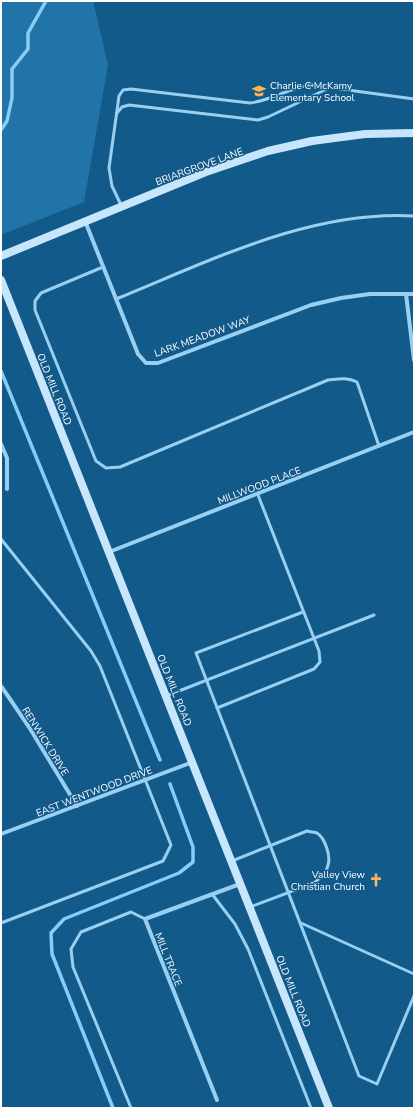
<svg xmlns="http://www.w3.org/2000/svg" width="415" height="1109" font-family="'Nunito Sans',sans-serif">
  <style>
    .green { fill: #2174a8 }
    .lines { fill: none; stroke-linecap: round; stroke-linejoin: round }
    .stream { stroke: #8acdf4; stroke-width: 3.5 }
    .lane { stroke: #99cff1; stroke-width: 3 }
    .street { stroke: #99cff1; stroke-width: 4 }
    .secondary { stroke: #c7e6fb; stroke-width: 8 }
    .labels { text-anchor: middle; stroke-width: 3; stroke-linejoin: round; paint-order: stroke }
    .poi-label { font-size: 10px; fill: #fff; stroke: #125a8a; text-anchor: start }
    .street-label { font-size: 10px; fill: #fff; stroke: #125a8a }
  </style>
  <rect width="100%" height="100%" fill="#125a8a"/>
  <polygon class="green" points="1,1 93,1 108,65 84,202 1,235"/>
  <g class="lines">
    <g class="stream">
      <polyline points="1,130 7,121 12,98 12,69 28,49 28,33 46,1"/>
      <polyline points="1,371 160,760"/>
      <polyline points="113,1108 52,954 51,933 64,919 179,873 193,862 193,847 170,784"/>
    </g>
    <g class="lane">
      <polyline points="117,113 122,107 129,105 258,120 268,117 331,87"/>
      <path d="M121 205 112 186 109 168 119 96 123 90 131 89 250 103C273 100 288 88 311 85L414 99"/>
      <path d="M103 267 41 293 35 301V310L96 461 106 468 120 467 328 380C339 379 347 377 357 382L379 446"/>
      <path d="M116 299C210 261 310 210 414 216"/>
      <polyline points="1,539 91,651 100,666 171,845 163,861 1,923"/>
      <polyline points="303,612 196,653 359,1076 377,1084 414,996"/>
      <polyline points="166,696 374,615"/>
      <polyline points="217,708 314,669 320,662 319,651 258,495"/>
      <path d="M232 861 307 831C310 832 314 832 317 833 325 838 331 856 328 865 327 873 320 878 314 883L250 907"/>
      <polyline points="212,894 235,924 248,949 311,1108"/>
      <polyline points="301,923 414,974"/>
      <polyline points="131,1108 73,967 71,949 81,932 131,912 145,919"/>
    </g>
    <g class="street">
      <polyline points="85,221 138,354 146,363 158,363 311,305 341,298 370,294 414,294"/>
      <polyline points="406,294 414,360"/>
      <polyline points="1,444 7,458 7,489"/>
      <polyline points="109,552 414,432"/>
      <polyline points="1,686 29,727 77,806"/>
      <polyline points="1,834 193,762"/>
      <polyline points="217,1100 145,919 240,884"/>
    </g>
    <g class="secondary">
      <polyline points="1,256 206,172 268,151 312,141 365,134 414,133"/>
      <polyline points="1,280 329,1108"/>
    </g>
  </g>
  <defs>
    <g id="school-bare" transform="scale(1.08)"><path d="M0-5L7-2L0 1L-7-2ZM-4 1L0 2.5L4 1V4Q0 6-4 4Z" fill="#ffb358" stroke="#125a8a" stroke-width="2.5" paint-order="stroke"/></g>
    <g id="church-bare" transform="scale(1.08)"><path d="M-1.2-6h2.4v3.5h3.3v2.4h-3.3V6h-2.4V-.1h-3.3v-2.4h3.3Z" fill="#ffb358" stroke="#125a8a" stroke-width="2.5" paint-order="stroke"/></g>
  </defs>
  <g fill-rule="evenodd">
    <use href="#school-bare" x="259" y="91"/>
    <use href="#church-bare" x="376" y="880"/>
  </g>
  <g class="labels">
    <g class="poi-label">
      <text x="270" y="89">Charlie C McKamy<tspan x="270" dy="12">Elementary School</tspan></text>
      <text x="365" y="878" text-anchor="end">Valley View<tspan x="365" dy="12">Christian Church</tspan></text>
    </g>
    <g class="street-label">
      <text transform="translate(199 166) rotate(-20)" y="4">BRIARGROVE LANE</text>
      <text transform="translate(202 336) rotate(-20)" y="4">LARK MEADOW WAY</text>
      <text transform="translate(55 389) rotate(68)" y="4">OLD MILL ROAD</text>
      <text transform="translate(259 485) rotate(-21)" y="4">MILLWOOD PLACE</text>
      <text transform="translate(175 690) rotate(68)" y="4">OLD MILL ROAD</text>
      <text transform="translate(46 741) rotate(58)" y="4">RENWICK DRIVE</text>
      <text transform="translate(94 791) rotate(-21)" y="4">EAST WENTWOOD DRIVE</text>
      <text transform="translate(169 959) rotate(68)" y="4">MILL TRACE</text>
      <text transform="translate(294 991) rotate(68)" y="4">OLD MILL ROAD</text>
    </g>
  </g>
  <rect width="415" height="1109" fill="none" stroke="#ffffff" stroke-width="4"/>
</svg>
